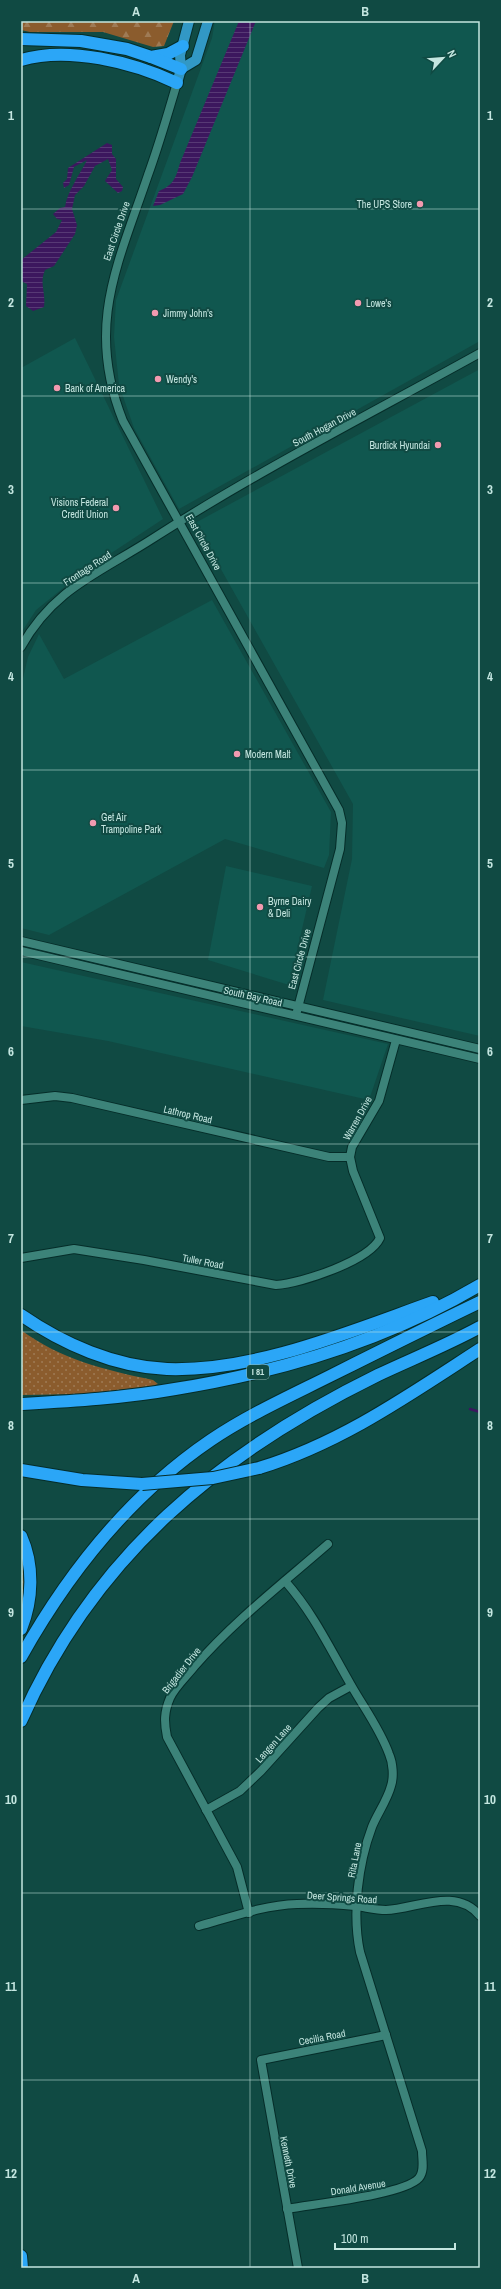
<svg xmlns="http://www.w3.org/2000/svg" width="501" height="2289" font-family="'Archivo Narrow',sans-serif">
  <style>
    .built { fill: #10574f }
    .grass { fill: url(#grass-dots) }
    .forest { fill: url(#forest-firs) }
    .water { fill: url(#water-rules) }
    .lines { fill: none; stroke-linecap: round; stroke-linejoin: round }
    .stream { stroke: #3c175e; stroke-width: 2.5 }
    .minor-casing { stroke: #052d29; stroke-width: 10 }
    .major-casing { stroke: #052d29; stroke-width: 12 }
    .highway-casing { stroke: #052d29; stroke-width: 14 }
    .minor { stroke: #3c8379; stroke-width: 8 }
    .major { stroke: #3298c5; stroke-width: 10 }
    .highway { stroke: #2ba6f7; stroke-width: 12 }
    .highway-bridge-casing { stroke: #052d29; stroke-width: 14; stroke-linecap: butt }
    .highway-bridge { stroke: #2ba6f7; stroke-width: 12 }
    .grid { fill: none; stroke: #c4e6e0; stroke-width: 1; stroke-opacity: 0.55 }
    .poi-dot { fill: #f29ab0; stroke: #104a43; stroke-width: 1.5 }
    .labels { text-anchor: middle; stroke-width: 4; stroke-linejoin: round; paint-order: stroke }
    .shield { fill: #104a43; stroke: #8eb7b1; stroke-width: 1 }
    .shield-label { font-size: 9px; font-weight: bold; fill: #c4e6e0 }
    .poi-label { font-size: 10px; fill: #c4e6e0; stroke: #104a43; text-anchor: start }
    .street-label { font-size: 10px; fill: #c4e6e0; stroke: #104a43 }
    .neatline { fill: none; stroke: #c4e6e0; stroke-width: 1.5 }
    .grid-label { font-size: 13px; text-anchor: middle; font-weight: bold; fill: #c4e6e0 }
  </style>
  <defs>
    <pattern id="grass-dots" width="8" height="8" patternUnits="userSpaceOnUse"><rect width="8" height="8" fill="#8b5c2d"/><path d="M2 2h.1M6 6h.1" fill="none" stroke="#9f7b55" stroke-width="1.8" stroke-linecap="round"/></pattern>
    <pattern id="forest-firs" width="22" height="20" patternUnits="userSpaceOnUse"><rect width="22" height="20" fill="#8b5c2d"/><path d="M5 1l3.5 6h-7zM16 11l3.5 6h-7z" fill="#9f7b55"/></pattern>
    <pattern id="water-rules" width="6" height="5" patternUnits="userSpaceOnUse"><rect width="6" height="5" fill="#3c175e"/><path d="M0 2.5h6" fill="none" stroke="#573975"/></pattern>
  </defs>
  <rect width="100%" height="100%" fill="#104a43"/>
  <g class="built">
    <polygon points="215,21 480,21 480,341 179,509 134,428 119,385 114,337 116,300 212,38"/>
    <polygon points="75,338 163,519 84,571 36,610 21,633 21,368"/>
    <polygon points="480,369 480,1036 323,1000 352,859 353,804 195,523"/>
    <polygon points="212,600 331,812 329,855 324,868 225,839 49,935 21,928 21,687 28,657 39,634 64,679"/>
    <polygon points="226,866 312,886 289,985 208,960"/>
    <polygon points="21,962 388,1044 369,1100 108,1041 21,1026"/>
  </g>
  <g class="grass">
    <path d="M21 1330C60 1359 105 1370 153 1380L158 1384 152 1386 85 1394 21 1395Z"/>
    <polygon points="21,1554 24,1582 21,1614"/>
  </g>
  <polygon class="forest" points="21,21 174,21 164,46 153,47 103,32 30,32 21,30"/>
  <g class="water">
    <path d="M239 21H256L192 177 183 194 160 205 153 206 159 191C174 185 176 177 180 163Z"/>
    <path d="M107 143 112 145V154L116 159V179L123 187 122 191 118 193 105 181 112 170 108 159 95 166 84 186 75 195 72 209 77 225 75 234 54 266 45 270C39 284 46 291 44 307L33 311 26 306 27 284 21 281V260L56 232 62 220 57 219 53 214 60 208 65 207C67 192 80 174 87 160L74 167 69 185 64 188 63 183 67 179 68 168Z"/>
  </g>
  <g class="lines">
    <g class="stream">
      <polyline points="470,1409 480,1412"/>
      <polyline points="21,1892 21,1906"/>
    </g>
    <g class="minor-casing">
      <g id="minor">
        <path d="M177 83C168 113 159 145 148 175 118 264 85 326 123 421L339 810 342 823 340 849 296 1015"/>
        <path d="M21 647C53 589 99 573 152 539 258 471 370 414 480 353"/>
        <polyline points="21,941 480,1049"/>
        <polyline points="21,951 480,1059"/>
        <polyline points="21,1100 55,1096 72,1098 329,1157 350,1157"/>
        <path d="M21 1258 74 1249 144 1260 276 1285C302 1283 369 1261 380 1238L353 1171 350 1157 352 1147 379 1101 396 1040"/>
        <path d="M285 1581C314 1614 329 1647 351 1685 364 1708 380 1729 389 1754 393 1763 394 1777 391 1786 387 1801 377 1814 372 1827 358 1864 352 1914 360 1952L422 2151C422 2160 425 2171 419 2178 404 2195 313 2204 287 2209"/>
        <polyline points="206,1810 240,1791 261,1771 318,1708 329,1698 351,1686"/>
        <path d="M249 1913 237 1867 167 1737C164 1722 164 1712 170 1698 175 1687 186 1677 194 1667 234 1621 282 1584 328 1544"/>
        <path d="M199 1926C231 1917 265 1905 297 1904 317 1903 336 1904 355 1906 365 1907 375 1910 386 1910 416 1909 456 1886 480 1916"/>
        <polyline points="298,2268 261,2060 386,2035"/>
      </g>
    </g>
    <g class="major-casing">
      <g id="major">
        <polyline points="181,69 196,60 208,21"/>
        <polyline points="177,83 181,69 180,55 189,21"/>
      </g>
    </g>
    <g class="highway-casing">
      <g id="highway">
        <polyline points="21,39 81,41 127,49 151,57 168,54 183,46"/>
        <polyline points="151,57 181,69"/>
        <path d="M21 60C68 46 133 62 177 83"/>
        <path d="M21 1315C63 1344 115 1367 167 1369 255 1372 351 1331 433 1302"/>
        <path d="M21 1404C72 1401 124 1398 175 1389 280 1372 388 1339 480 1285"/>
        <path d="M259 1468C341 1443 409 1395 480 1349"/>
        <polyline points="21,1470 82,1480 142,1484"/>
        <path d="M21 1536C34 1565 33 1599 21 1629"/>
        <path d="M21 1657C68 1573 130 1495 211 1440 248 1415 290 1396 330 1376 380 1351 430 1326 480 1302"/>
        <path d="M21 1721C94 1556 219 1453 378 1375 412 1359 447 1345 480 1327"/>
        <polyline points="21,2256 22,2268"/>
      </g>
    </g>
    <use href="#minor" class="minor"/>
    <use href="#major" class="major"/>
    <use href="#highway" class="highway"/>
    <g class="highway-bridge-casing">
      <polyline id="highway-bridge" points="142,1484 213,1478 259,1468"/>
    </g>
    <use href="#highway-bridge" class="highway-bridge"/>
  </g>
  <path class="grid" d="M250 21V2268M21 209H480M21 396H480M21 583H480M21 770H480M21 957H480M21 1144H480M21 1332H480M21 1519H480M21 1706H480M21 1893H480M21 2080H480"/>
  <g class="poi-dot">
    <circle cx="420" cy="204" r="4"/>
    <circle cx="358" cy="303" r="4"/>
    <circle cx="155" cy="313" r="4"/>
    <circle cx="158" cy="379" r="4"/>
    <circle cx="57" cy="388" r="4"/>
    <circle cx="438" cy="445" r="4"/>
    <circle cx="116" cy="508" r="4"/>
    <circle cx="237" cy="754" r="4"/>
    <circle cx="93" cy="823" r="4"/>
    <circle cx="260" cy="907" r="4"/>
  </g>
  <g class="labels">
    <rect class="shield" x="247" y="1365" width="22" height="14" rx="3"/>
    <g class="shield-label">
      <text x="258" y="1375">I 81</text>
    </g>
    <g class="poi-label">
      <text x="412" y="208" text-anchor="end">The UPS Store</text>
      <text x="366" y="307">Lowe's</text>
      <text x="163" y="317">Jimmy John's</text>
      <text x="166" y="383">Wendy's</text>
      <text x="65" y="392">Bank of America</text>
      <text x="430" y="449" text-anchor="end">Burdick Hyundai</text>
      <text x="108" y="506" text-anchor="end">Visions Federal<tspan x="108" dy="12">Credit Union</tspan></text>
      <text x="245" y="758">Modern Malt</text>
      <text x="101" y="821">Get Air<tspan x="101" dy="12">Trampoline Park</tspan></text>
      <text x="268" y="905">Byrne Dairy<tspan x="268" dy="12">&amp; Deli</tspan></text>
    </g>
    <g class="street-label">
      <text transform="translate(116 231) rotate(-71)" y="4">East Circle Drive</text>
      <text transform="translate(324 427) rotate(-28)" y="4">South Hogan Drive</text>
      <text transform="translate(204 542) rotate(61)" y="4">East Circle Drive</text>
      <text transform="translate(87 568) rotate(-33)" y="4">Frontage Road</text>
      <text transform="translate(299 959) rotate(-75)" y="4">East Circle Drive</text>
      <text transform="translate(253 996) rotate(13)" y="4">South Bay Road</text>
      <text transform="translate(188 1114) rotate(13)" y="4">Lathrop Road</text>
      <text transform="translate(357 1118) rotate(-61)" y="4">Warren Drive</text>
      <text transform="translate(203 1261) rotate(11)" y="4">Tuller Road</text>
      <text transform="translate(181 1670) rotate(-52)" y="4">Brigadier Drive</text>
      <text transform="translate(273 1743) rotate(-48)" y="4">Langen Lane</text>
      <text transform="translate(354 1860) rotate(-79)" y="4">Rita Lane</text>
      <text transform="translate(342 1897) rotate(4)" y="4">Deer Springs Road</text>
      <text transform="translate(322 2037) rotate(-11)" y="4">Cecilia Road</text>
      <text transform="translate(289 2162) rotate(79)" y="4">Kenneth Drive</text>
      <text transform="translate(358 2187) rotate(-9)" y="4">Donald Avenue</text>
    </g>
  </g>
  <rect width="501" height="2289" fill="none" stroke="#104a43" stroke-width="44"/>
  <g transform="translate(443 58) rotate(64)" stroke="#104a43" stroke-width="3" paint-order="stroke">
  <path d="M0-3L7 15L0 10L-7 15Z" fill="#c4e6e0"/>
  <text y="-6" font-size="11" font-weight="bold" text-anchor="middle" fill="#c4e6e0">N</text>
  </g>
  <path d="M335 2243v6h120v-6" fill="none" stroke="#c4e6e0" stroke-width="2"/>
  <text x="341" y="2243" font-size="12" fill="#c4e6e0" stroke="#104a43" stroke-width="3" paint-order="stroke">100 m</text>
  <rect x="22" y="22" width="457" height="2245" class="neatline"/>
  <g class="grid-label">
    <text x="136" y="16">A</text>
    <text x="365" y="16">B</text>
    <text x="11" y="120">1</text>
    <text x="490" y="120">1</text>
    <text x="11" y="307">2</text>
    <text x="490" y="307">2</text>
    <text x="11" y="494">3</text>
    <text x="490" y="494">3</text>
    <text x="11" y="681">4</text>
    <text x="490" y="681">4</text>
    <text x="11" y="868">5</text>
    <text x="490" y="868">5</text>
    <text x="11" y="1056">6</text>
    <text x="490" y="1056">6</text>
    <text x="11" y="1243">7</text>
    <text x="490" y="1243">7</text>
    <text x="11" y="1430">8</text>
    <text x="490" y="1430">8</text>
    <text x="11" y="1617">9</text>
    <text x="490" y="1617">9</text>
    <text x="11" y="1804">10</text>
    <text x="490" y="1804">10</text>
    <text x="11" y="1991">11</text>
    <text x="490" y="1991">11</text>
    <text x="11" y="2178">12</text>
    <text x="490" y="2178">12</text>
    <text x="136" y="2283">A</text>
    <text x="365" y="2283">B</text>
  </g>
</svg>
